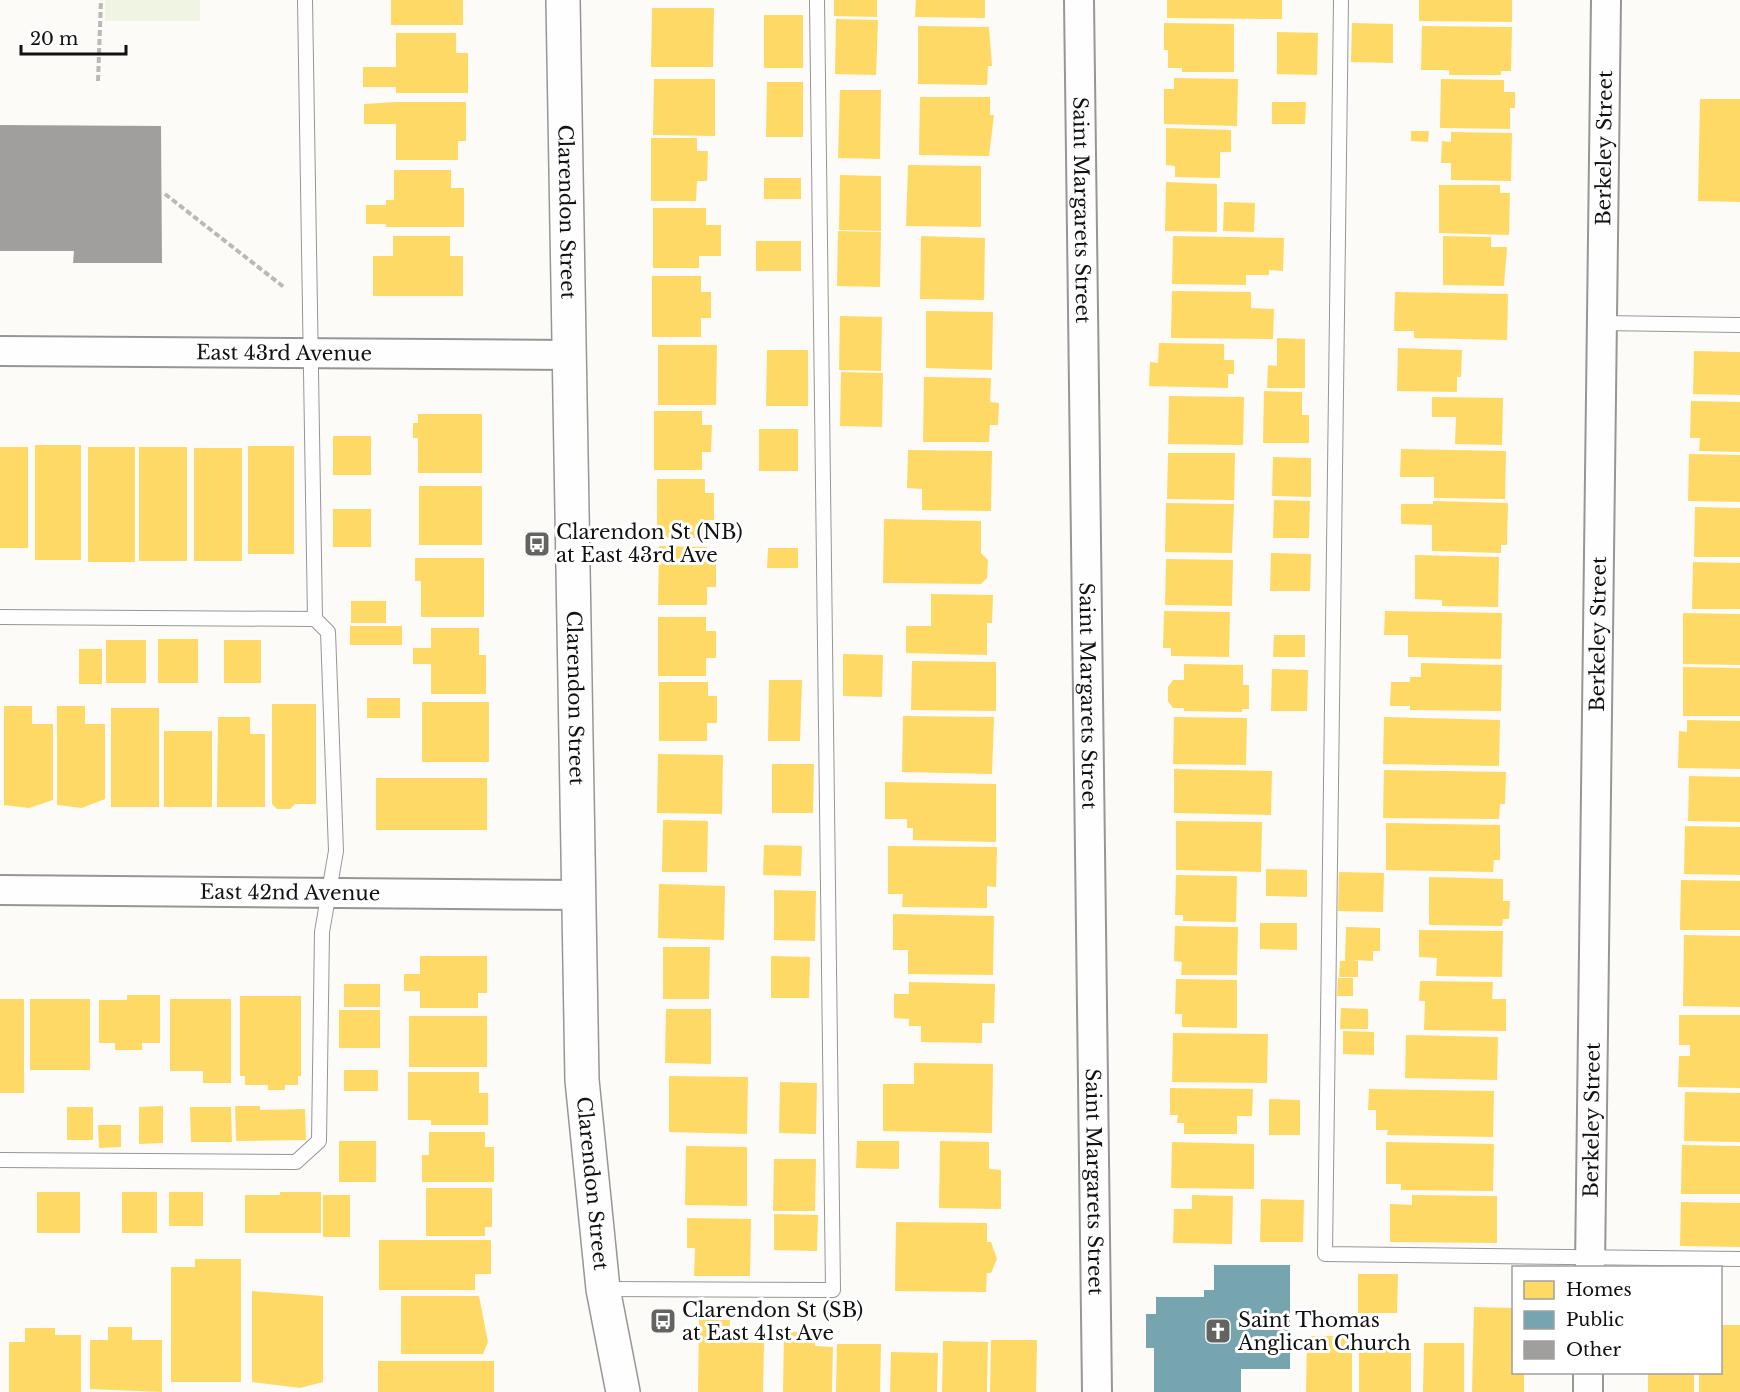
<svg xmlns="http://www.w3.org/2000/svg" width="1740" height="1392" font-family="'Libre Baskerville',serif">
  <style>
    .pitch { fill: #f0f4e3 }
    .homes { fill: #ffd966 }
    .public { fill: #76a5af }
    .building { fill: #a09f9d }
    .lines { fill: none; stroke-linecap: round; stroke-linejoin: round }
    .service-casing { stroke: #979695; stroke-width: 16 }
    .minor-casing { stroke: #979695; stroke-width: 32 }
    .tertiary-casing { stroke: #979695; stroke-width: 36 }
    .path { stroke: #b9b9b8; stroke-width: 4; stroke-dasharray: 6 3; stroke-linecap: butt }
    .service { stroke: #fffefe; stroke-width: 14 }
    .minor { stroke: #fffefe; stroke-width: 28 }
    .tertiary { stroke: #fffefe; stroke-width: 33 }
    .labels { text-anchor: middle; stroke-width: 6; stroke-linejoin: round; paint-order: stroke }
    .street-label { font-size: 20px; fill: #111; stroke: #fff }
    .poi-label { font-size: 20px; fill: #111; stroke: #fff; text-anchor: start }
  </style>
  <rect width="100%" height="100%" fill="#fcfbf8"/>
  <rect class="pitch" x="105" y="0" width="95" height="21"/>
  <g class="homes">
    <rect x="391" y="0" width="72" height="25"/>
    <polygon points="834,0 877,0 877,17 834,16"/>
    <polygon points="916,0 985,0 985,18 915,17"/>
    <polygon points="1167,0 1282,0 1282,19 1167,18"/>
    <polygon points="1419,0 1512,0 1512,22 1419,21"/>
    <polygon points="652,8 714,8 713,67 651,67"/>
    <rect x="764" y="15" width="39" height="53"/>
    <polygon points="836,19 878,20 876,75 835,74"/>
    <polygon points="1164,23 1234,24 1234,72 1182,72 1182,68 1168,68 1168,50 1164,50"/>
    <polygon points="1352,23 1393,24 1393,63 1351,62"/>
    <polygon points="918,26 989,27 992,66 988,66 987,85 918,84"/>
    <polygon points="1422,26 1512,27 1511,71 1501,71 1501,75 1449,75 1449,70 1421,70"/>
    <polygon points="1277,32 1318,33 1317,75 1277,74"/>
    <polygon points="396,33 456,33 456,53 468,53 468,93 396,93 396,87 363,87 363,67 396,67"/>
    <polygon points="1174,78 1238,79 1237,126 1164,124 1164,89 1174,89"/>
    <polygon points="654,79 715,79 715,136 653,135"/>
    <polygon points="1441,79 1504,80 1504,92 1515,92 1515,108 1510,108 1510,129 1440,128"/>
    <polygon points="767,82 803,82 803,137 766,137"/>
    <polygon points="840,90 881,90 880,159 838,158"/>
    <polygon points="920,97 990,97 990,115 994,115 989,156 919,155"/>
    <polygon points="1700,99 1740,99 1740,202 1698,201"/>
    <polygon points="396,102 466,102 466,141 458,141 458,160 396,160 396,124 364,124 364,104"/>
    <polygon points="1272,102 1306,102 1305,124 1272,124"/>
    <polygon points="1166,128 1231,130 1231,152 1220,152 1220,178 1175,177 1175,166 1166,165"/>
    <polygon points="1411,131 1429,131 1428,142 1411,141"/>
    <polygon points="1451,132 1512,133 1511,181 1451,180 1451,163 1441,163 1442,141 1451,142"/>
    <polygon points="651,138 697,138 697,151 708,151 707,181 697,181 696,201 651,201"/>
    <polygon points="908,165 981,166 981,227 906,226"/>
    <polygon points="394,170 451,170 451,188 464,188 464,227 386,227 386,224 366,224 366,205 386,205 386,200 394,200"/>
    <polygon points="840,175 881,176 881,231 839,230"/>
    <rect x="764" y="178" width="37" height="21"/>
    <polygon points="1166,182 1217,184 1217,232 1165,231"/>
    <polygon points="1439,185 1500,185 1500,193 1510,193 1509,235 1439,233"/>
    <polygon points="1224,202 1255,203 1254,232 1223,231"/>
    <polygon points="653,208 706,208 706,225 721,225 721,256 699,256 699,268 653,268"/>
    <polygon points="838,231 881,232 880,287 837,286"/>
    <polygon points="393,236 450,236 450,256 463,256 463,296 373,296 373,256 393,256"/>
    <polygon points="921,236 985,238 984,300 920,299"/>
    <polygon points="1173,236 1284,238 1283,271 1269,270 1269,275 1246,275 1246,285 1172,284"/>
    <polygon points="1443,236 1491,237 1491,247 1507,247 1504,286 1443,285"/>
    <rect x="756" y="241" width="45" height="30"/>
    <polygon points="652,276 701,276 701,292 711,292 711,318 701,318 701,337 652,337"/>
    <polygon points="1172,291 1251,292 1251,308 1274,309 1273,339 1171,338"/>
    <polygon points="1395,292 1508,294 1507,340 1414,338 1414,331 1394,331"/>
    <polygon points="926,311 993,312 992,370 926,368"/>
    <polygon points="840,316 882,317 881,371 839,370"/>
    <polygon points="1277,338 1305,339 1305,388 1267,388 1268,365 1277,366"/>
    <polygon points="1159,343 1224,344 1224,360 1234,360 1234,374 1228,374 1228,388 1149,386 1150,362 1158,363"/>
    <polygon points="658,345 717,345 716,405 658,405"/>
    <polygon points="1398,348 1462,350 1461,377 1457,377 1457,392 1397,391"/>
    <polygon points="767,350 808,350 808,406 766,406"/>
    <polygon points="1694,351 1740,352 1740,395 1693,394"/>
    <polygon points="841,372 883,373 882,427 840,426"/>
    <polygon points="924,377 991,378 990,402 999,403 998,425 990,425 989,442 923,442"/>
    <polygon points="1264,391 1302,392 1302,415 1309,415 1309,443 1263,443"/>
    <polygon points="1169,396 1244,397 1243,445 1168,444"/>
    <polygon points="1432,397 1503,398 1502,445 1455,444 1456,417 1432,417"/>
    <polygon points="1691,401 1740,402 1740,452 1699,451 1700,438 1690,438"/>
    <polygon points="654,411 702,411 702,425 712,425 711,452 702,452 702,470 654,470"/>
    <polygon points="418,414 482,414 482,473 418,473 418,438 413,438 413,423 418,423"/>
    <rect x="759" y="429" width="39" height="42"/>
    <rect x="333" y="436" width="38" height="39"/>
    <rect x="35" y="445" width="46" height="115"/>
    <rect x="248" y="446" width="46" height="108"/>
    <rect x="0" y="447" width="28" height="101"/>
    <rect x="88" y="447" width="47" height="115"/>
    <rect x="139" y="447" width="48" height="114"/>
    <rect x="194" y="448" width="48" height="113"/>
    <polygon points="1401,449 1506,451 1505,499 1434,498 1434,477 1400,477"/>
    <polygon points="908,450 992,451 991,511 922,510 922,489 907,488"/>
    <polygon points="1168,453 1235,453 1234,500 1167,499"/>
    <polygon points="1689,454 1740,455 1740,502 1688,501"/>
    <polygon points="1273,457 1311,458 1311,497 1272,496"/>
    <polygon points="657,479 705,479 705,493 714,493 714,520 705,520 705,538 657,538"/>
    <rect x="419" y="486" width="63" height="59"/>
    <polygon points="1274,500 1310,501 1309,538 1273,538"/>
    <polygon points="1433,501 1508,503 1507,545 1501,545 1501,553 1432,551 1432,525 1401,524 1401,504 1433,504"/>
    <polygon points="1166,503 1234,504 1232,553 1165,552"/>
    <polygon points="1695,507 1740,508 1740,557 1694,557"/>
    <rect x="333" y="509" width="38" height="38"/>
    <polygon points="884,519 981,521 981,553 988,560 987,578 981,584 883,583"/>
    <polygon points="659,546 707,547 707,560 716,560 716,587 707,587 707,605 658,605"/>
    <polygon points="768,548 798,548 798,568 767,568"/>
    <polygon points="1271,553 1311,554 1310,591 1270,591"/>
    <polygon points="1415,555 1499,557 1498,607 1442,606 1442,600 1415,599"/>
    <polygon points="415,558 484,558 484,617 421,617 421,581 415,581"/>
    <polygon points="1166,559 1233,560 1232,606 1165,605"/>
    <polygon points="1693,562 1740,563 1740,609 1692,609"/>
    <polygon points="931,594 993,595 992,623 987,623 987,655 906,653 906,626 931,626"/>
    <rect x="351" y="601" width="35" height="22"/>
    <polygon points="1164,611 1230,612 1229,657 1171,656 1171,648 1163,648"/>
    <polygon points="1385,611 1502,613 1501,659 1408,657 1408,635 1384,635"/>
    <polygon points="1683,613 1740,614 1740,665 1683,664"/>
    <polygon points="658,617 706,617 706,631 716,631 716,658 706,658 706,676 658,676"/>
    <rect x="350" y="626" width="52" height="19"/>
    <polygon points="431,628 479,628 479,655 486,655 486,694 431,694 431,664 413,664 413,648 431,648"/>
    <polygon points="1274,635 1305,635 1305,657 1273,657"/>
    <rect x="158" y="639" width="40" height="44"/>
    <rect x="106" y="640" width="40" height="43"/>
    <rect x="224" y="640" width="37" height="43"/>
    <rect x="79" y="649" width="23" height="35"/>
    <polygon points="843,654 883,655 882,697 843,696"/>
    <polygon points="912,661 996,662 996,711 911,710"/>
    <polygon points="1421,663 1502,665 1501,711 1410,710 1410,706 1390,706 1391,682 1410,682 1410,677 1421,677"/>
    <polygon points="1184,664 1243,665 1243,685 1249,685 1249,709 1242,709 1242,712 1184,711 1184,708 1173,708 1168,701 1168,687 1173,680 1184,680"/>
    <polygon points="1683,667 1740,668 1740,716 1683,716"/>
    <polygon points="1272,669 1308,670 1307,711 1271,711"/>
    <polygon points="769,680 802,680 800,741 768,741"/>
    <polygon points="659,682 708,682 708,696 717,696 717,723 707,723 707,741 659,741"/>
    <rect x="367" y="698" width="33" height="20"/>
    <rect x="422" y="702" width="67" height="60"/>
    <polygon points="272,704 316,704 316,804 295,804 290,809 277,809 272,804"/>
    <polygon points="4,706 32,706 32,724 53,724 53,800 29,808 4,805"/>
    <polygon points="57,706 85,706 85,724 105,724 105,799 82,808 57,805"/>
    <rect x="111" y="708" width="48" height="99"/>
    <polygon points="903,716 994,717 992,774 902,772"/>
    <polygon points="218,717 250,717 250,734 265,734 265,807 217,807"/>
    <polygon points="1174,717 1247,718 1246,765 1173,764"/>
    <polygon points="1384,717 1500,720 1499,766 1383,764"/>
    <polygon points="1687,720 1740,721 1740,769 1678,768 1679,731 1687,732"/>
    <rect x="164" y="731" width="48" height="76"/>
    <polygon points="658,754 723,755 722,814 657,813"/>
    <polygon points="772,764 814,764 813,813 772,813"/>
    <polygon points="1174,769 1272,771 1271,815 1174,813"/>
    <polygon points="1384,770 1506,772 1505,804 1500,804 1499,819 1383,818"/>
    <polygon points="1689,776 1740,777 1740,822 1688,821"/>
    <rect x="376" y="778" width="111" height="52"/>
    <polygon points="885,782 996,784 996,842 913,840 913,828 907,828 907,819 885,819"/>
    <polygon points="663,820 708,821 707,872 662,872"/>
    <polygon points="1176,821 1262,822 1261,872 1176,870"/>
    <polygon points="1386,823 1500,825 1500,860 1494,860 1493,872 1386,870"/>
    <polygon points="1685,826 1740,827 1740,875 1684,874"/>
    <polygon points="764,845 802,846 801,876 763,875"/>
    <polygon points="888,846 997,847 996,887 987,886 987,908 902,907 903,894 888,894"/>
    <polygon points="1266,869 1307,870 1307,897 1266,896"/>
    <polygon points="1339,872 1384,873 1383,912 1338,911"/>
    <polygon points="1176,875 1237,876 1236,922 1183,921 1183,915 1175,915"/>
    <polygon points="1429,877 1503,879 1503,901 1510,901 1509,919 1503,919 1502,926 1429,925"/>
    <polygon points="1681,880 1740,881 1740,930 1680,930"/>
    <polygon points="659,884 725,886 724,940 658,938"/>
    <polygon points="774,890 816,891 815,941 774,940"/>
    <polygon points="893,914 994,916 993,975 908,974 908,950 893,950"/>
    <polygon points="1260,923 1297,923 1297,950 1260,949"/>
    <polygon points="1175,926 1238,927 1237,975 1181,975 1182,962 1174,961"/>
    <polygon points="1346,927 1380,928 1380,951 1373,951 1373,961 1352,960 1358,961 1358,977 1339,977 1340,961 1345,961"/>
    <polygon points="1419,930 1503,931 1502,977 1436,976 1437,958 1419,957"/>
    <polygon points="1684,935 1740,936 1740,1007 1683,1006"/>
    <polygon points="663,947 710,947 709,999 663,999"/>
    <polygon points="420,956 487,956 487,993 478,993 478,1008 420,1008 420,991 404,991 404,974 420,974"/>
    <polygon points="771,956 810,957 809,998 771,998"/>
    <polygon points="1338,978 1353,978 1353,996 1337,996"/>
    <polygon points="1176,979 1237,980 1237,1028 1182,1027 1182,1014 1175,1014"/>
    <polygon points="1420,981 1493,982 1492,999 1506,999 1506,1031 1424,1030 1425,1001 1419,1001"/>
    <polygon points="909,982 995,984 994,1023 982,1023 982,1043 921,1042 921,1026 909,1026 909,1019 894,1018 894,994 909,994"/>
    <rect x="344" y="984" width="36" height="23"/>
    <polygon points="127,995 160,995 160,1043 142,1043 142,1050 115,1050 115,1043 99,1043 99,1000 127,1000"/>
    <polygon points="240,996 301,996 301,1076 298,1076 298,1085 285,1085 285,1090 268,1090 268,1085 245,1085 245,1076 240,1076"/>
    <rect x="0" y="999" width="24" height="94"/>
    <rect x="30" y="999" width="60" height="71"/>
    <polygon points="170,999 231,999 231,1083 203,1083 203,1071 170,1071"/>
    <polygon points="1341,1008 1368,1009 1368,1029 1340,1029"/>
    <polygon points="666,1009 711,1009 711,1064 665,1063"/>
    <rect x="339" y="1010" width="41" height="38"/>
    <polygon points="1679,1015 1740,1015 1740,1088 1678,1087 1679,1056 1690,1056 1690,1045 1679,1045"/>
    <rect x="409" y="1016" width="78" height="51"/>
    <polygon points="1343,1031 1374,1032 1374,1055 1343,1054"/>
    <polygon points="1173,1033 1268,1034 1267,1083 1172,1082"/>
    <polygon points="1406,1035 1498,1037 1497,1080 1405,1078"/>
    <polygon points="914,1063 993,1064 992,1133 883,1131 883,1084 914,1084"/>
    <rect x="344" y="1070" width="34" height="21"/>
    <polygon points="408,1072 479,1072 479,1093 488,1093 488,1125 431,1125 431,1120 408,1120"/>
    <polygon points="669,1076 748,1077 747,1134 669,1132"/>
    <polygon points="780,1082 817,1083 816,1134 779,1133"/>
    <polygon points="1170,1088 1253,1089 1252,1116 1237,1116 1237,1134 1184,1134 1184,1123 1177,1123 1178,1115 1170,1115"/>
    <polygon points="1369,1089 1494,1091 1493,1137 1387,1135 1388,1130 1376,1130 1376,1110 1368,1110"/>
    <polygon points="1685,1092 1740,1093 1740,1142 1684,1141"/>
    <polygon points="1269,1099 1300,1100 1300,1135 1269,1135"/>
    <polygon points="163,1106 163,1143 139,1144 139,1107"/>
    <polygon points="235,1106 260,1106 260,1110 305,1109 306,1140 236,1141"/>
    <rect x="67" y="1107" width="26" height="33"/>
    <polygon points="190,1107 231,1107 232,1142 191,1142"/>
    <polygon points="98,1125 121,1125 121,1147 99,1148"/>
    <polygon points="429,1132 485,1132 485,1147 494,1147 494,1182 422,1182 422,1155 429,1155"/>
    <rect x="339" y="1141" width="37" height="41"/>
    <polygon points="857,1141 899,1141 899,1169 856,1168"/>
    <polygon points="940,1141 989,1142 989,1169 1001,1170 1001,1209 939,1208"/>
    <polygon points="1172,1142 1254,1144 1254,1189 1171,1188"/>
    <polygon points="1386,1142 1494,1144 1493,1191 1401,1190 1401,1184 1386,1184"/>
    <polygon points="1682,1145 1740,1146 1740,1194 1681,1194"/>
    <polygon points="686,1146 747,1147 747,1206 685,1205"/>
    <polygon points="774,1159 816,1159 815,1211 773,1211"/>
    <polygon points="426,1188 492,1188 492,1227 485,1227 485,1236 426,1236"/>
    <rect x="37" y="1192" width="43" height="41"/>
    <rect x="122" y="1192" width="35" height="41"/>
    <rect x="169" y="1192" width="34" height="34"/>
    <polygon points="280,1192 321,1192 321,1233 245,1233 245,1195 280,1195"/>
    <rect x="323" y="1195" width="27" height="42"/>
    <polygon points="1192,1195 1233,1196 1232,1244 1173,1243 1174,1209 1192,1209"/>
    <polygon points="1412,1195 1497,1196 1497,1243 1390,1242 1390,1204 1412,1205"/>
    <polygon points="1261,1199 1304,1200 1303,1242 1260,1242"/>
    <polygon points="1681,1202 1740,1203 1740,1247 1680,1246"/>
    <polygon points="774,1214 818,1215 817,1251 774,1250"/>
    <polygon points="687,1218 751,1219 750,1276 694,1276 695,1248 687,1248"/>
    <polygon points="896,1222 987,1223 987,1242 991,1242 997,1259 991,1273 987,1273 986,1292 895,1291"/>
    <polygon points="379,1240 491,1240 491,1274 475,1274 475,1290 379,1290"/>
    <polygon points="195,1259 241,1259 241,1382 171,1382 171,1267 195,1267"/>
    <polygon points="1358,1274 1398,1274 1397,1313 1358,1313"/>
    <polygon points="252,1291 323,1296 323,1382 300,1388 252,1382"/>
    <polygon points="401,1296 479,1296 488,1342 483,1354 401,1354"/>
    <polygon points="1474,1307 1514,1308 1514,1372 1524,1372 1524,1392 1472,1392"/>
    <polygon points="699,1319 730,1320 729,1342 764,1343 763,1392 698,1392"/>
    <polygon points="1720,1325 1740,1325 1740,1392 1699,1392 1699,1372 1720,1372"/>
    <polygon points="108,1327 132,1327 132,1340 162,1340 162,1392 90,1389 90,1340 108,1340"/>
    <polygon points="25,1328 55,1328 55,1335 81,1335 81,1392 9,1392 9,1342 25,1342"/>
    <polygon points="784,1332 815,1332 815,1346 833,1347 832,1392 783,1392"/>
    <polygon points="1307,1336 1352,1336 1352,1392 1306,1392"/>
    <polygon points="991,1340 1037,1340 1036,1392 990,1392"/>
    <polygon points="943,1341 988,1342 987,1392 942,1392"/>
    <polygon points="1359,1342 1411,1343 1411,1392 1359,1392"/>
    <polygon points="1424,1343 1464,1343 1464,1392 1423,1392"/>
    <polygon points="837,1344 881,1344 880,1392 836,1392"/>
    <polygon points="891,1352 938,1353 937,1392 890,1392"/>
    <rect x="378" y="1361" width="116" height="31"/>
    <rect x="1648" y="1372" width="46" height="20"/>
  </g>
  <polygon class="public" points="1214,1265 1290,1265 1290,1369 1241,1369 1241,1392 1154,1392 1154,1348 1146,1348 1146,1314 1156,1314 1156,1297 1204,1297 1204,1290 1214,1290"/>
  <polygon class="building" points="0,125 161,126 162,263 73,263 74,251 0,251"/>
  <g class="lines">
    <g class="service-casing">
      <g id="service">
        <polyline points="305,0 315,619"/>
        <polyline points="1341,0 1325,1254 1740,1259"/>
        <polyline points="1601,323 1740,325"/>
        <polyline points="0,617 315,619 328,632 336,851 322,932 319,1141 296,1162 0,1160"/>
        <polyline points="603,1289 833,1290 817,0"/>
      </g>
    </g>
    <g class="minor-casing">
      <g id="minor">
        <path id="s1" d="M1079 0 1097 1392"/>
        <path id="s2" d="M0 351 568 355"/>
        <path id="s3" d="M0 890 579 895"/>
        <path id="s4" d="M1590 1268 1606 0"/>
        <polyline points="1588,1392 1588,1372"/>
      </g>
    </g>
    <g class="tertiary-casing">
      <g id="tertiary">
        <path id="s5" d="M563 0 582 1080 603 1289 623 1392"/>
      </g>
    </g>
    <g class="path">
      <polyline points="98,81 101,0"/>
      <polyline points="165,194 285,288"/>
    </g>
    <use href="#service" class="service"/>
    <use href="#minor" class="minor"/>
    <use href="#tertiary" class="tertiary"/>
  </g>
  <defs>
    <g id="bus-square" transform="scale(1.35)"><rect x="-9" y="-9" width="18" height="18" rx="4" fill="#636362" stroke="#fff"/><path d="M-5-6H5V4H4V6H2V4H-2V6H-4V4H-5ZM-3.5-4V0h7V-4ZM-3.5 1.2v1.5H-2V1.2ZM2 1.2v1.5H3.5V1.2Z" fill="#fff"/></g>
    <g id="church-square" transform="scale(1.35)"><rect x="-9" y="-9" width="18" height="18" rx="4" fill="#636362" stroke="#fff"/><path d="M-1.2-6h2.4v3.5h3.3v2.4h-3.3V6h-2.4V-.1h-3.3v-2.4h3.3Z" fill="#fff"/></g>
  </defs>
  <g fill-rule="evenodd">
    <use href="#bus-square" x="537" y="544"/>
    <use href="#bus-square" x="663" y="1321"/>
    <use href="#church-square" x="1218" y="1331"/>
  </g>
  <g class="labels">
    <g class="street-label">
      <text dy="7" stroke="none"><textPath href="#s4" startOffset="1120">Berkeley Street</textPath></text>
      <text dy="7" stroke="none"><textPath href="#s1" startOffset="210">Saint Margarets Street</textPath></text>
      <text dy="7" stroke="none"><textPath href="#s5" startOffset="212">Clarendon Street</textPath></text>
      <text dy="7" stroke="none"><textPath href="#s2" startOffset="284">East 43rd Avenue</textPath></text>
      <text dy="7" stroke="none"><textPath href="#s4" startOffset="634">Berkeley Street</textPath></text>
      <text dy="7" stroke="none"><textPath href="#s1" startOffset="696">Saint Margarets Street</textPath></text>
      <text dy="7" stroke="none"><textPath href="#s5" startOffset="698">Clarendon Street</textPath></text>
      <text dy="7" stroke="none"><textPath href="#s3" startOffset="290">East 42nd Avenue</textPath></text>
      <text dy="7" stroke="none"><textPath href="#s4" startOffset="148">Berkeley Street</textPath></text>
      <text dy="7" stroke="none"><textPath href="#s1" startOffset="1182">Saint Margarets Street</textPath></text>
      <text dy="7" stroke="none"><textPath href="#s5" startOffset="1184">Clarendon Street</textPath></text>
    </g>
    <g class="poi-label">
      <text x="556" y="539">Clarendon St (NB)<tspan x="556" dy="23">at East 43rd Ave</tspan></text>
      <text x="682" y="1317">Clarendon St (SB)<tspan x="682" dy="23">at East 41st Ave</tspan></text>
      <text x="1238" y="1327">Saint Thomas<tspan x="1238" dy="23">Anglican Church</tspan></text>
    </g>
  </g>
  <rect x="1512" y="1266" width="210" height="108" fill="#ffffff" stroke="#a0a0a0" stroke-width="1.5"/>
  <rect x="1524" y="1281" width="30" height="18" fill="#ffd966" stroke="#a0a0a0" stroke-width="1.5"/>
  <text x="1566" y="1296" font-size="18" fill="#111111">Homes</text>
  <rect x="1524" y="1311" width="30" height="18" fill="#76a5af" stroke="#a0a0a0" stroke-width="1.5"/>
  <text x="1566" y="1326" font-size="18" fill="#111111">Public</text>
  <rect x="1524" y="1341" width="30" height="18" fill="#a09f9d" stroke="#a0a0a0" stroke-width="1.5"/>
  <text x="1566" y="1356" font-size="18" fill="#111111">Other</text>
  <path d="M21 45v9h105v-9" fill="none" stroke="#111111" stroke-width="3"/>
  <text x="30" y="45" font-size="18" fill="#111111" stroke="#ffffff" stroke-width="4.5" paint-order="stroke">20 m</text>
</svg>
